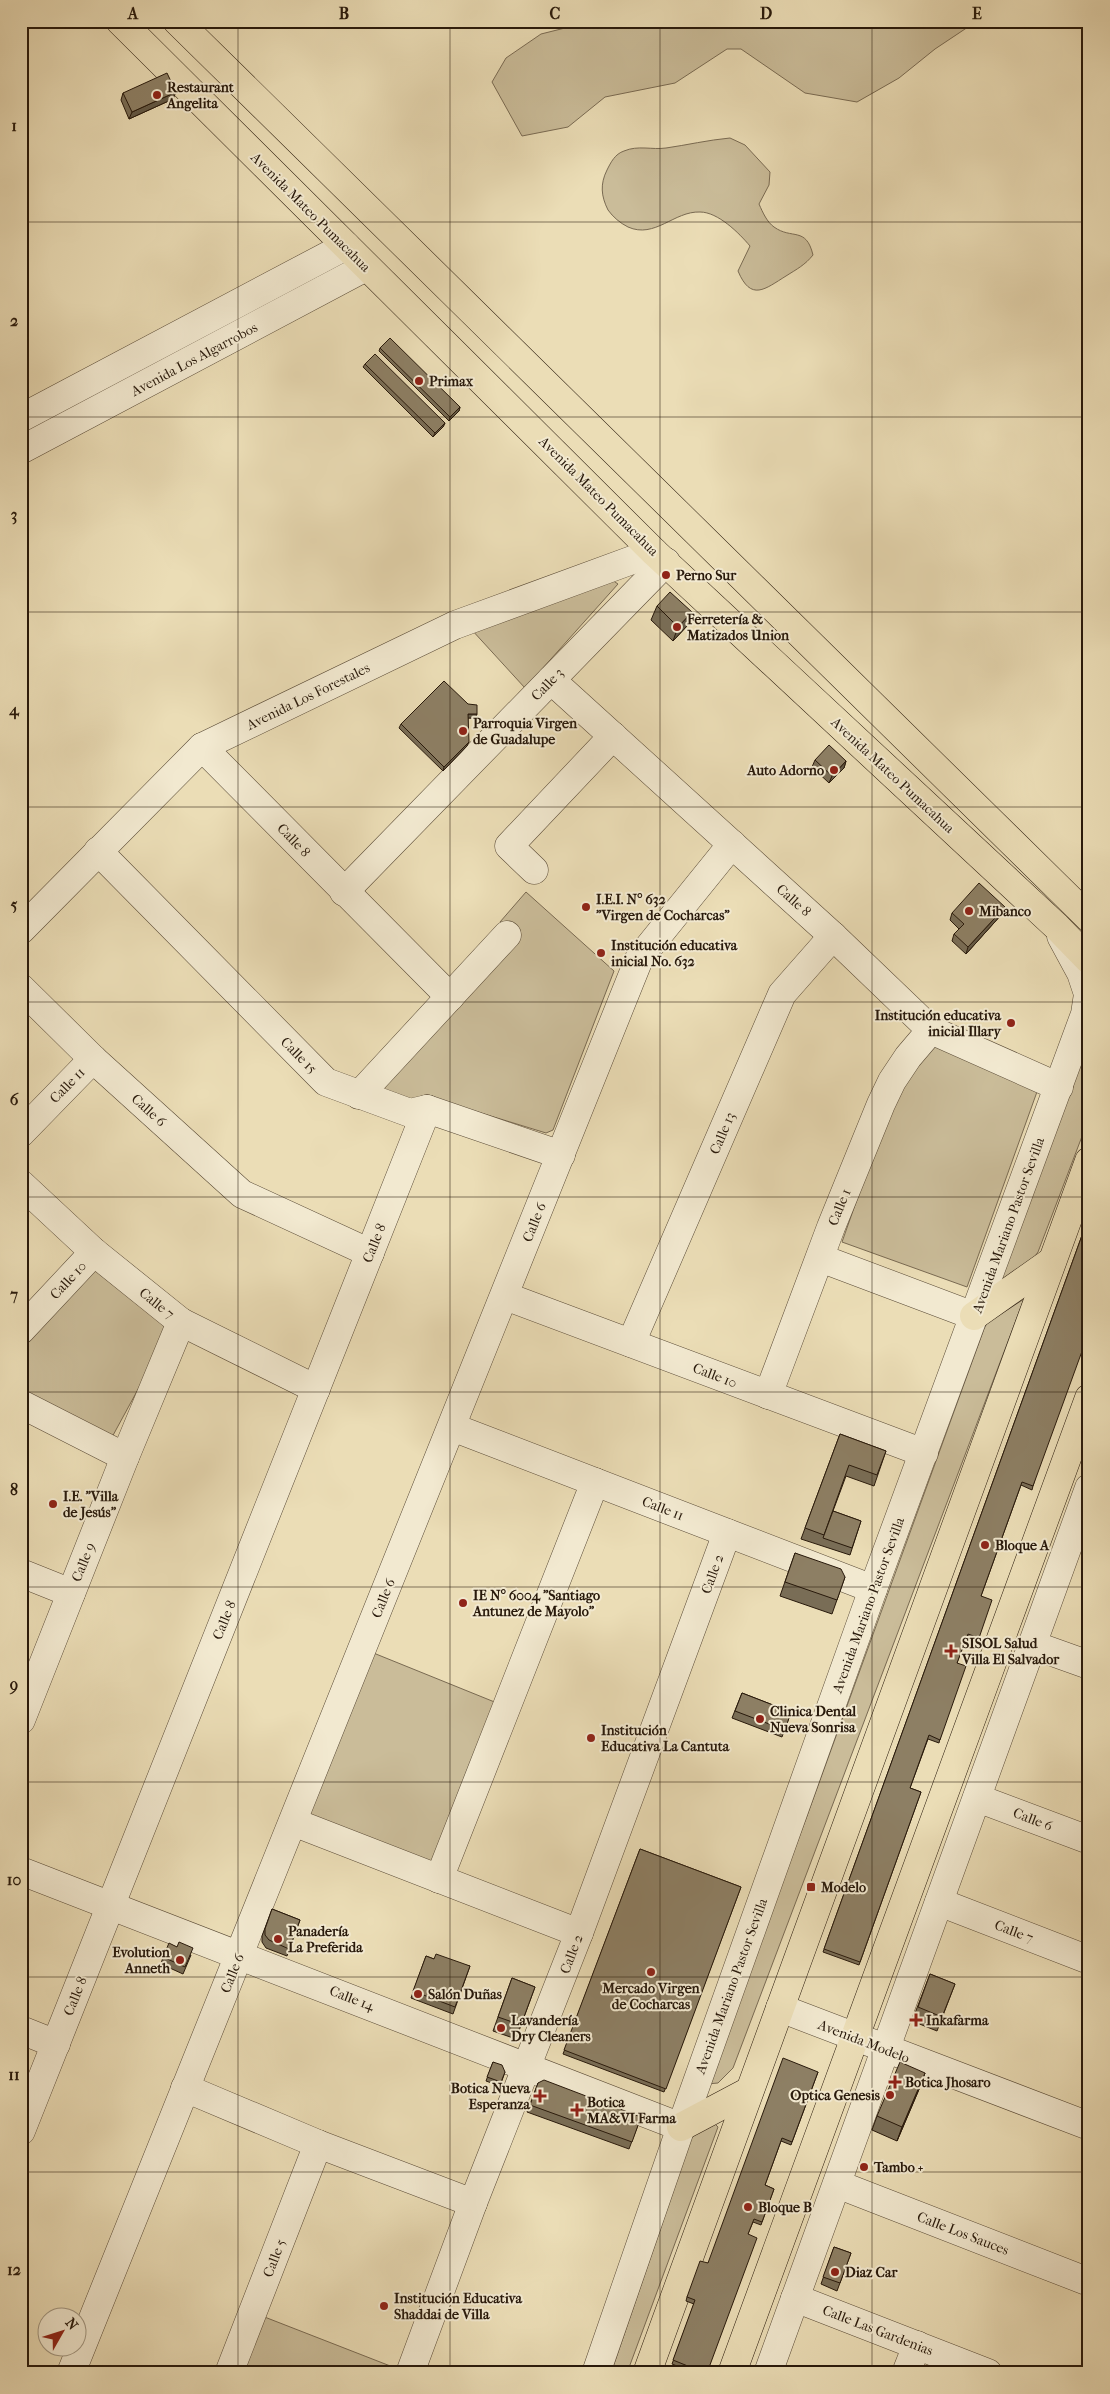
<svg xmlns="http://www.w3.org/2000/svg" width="1110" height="2394" font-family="'IM FELL French Canon',serif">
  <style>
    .green { fill: #cabc99; stroke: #796a52 }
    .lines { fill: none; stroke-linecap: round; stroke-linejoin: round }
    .minor-casing { stroke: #594a36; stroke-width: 29 }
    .major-casing { stroke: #28190b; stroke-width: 29 }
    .minor { stroke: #f2e9d0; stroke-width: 28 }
    .major { stroke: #ebddb6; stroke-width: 28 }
    .wall { fill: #796d56; stroke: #28190b }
    .shaded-wall { fill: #635946; stroke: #28190b }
    .building { fill: #8d7f64; stroke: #28190b }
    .grid { fill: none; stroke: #28190b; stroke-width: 1; stroke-opacity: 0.55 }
    .poi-dot { fill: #8f2418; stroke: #f2e9d0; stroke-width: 2 }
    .labels { text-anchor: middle; stroke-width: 4; stroke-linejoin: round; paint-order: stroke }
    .poi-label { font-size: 14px; font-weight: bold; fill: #28190b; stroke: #f2e9d0; text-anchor: start }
    .street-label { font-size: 14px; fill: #28190b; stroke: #f2e9d0 }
    .neatline { fill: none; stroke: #28190b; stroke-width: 2 }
    .grid-label { font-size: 16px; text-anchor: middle; font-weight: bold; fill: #28190b }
  </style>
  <rect width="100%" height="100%" fill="#ebddb6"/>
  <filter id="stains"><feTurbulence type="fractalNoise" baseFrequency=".004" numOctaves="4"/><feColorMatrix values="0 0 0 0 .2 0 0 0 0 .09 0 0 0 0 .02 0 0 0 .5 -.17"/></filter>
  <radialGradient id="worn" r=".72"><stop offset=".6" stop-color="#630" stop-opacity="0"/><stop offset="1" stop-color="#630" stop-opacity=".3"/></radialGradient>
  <g class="green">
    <polygon points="593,21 977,21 935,49 899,78 857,102 805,93 741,49 727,49 675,83 605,97 568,127 522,136 492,82 506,58 541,34"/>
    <path d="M730 138 745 145 770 172 769 185 759 204C763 213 767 222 774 227 792 240 806 226 813 255 805 265 797 269 786 276 765 289 751 302 738 271L750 246C739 233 718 212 700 212 674 211 655 239 628 227 620 223 613 217 608 210 601 196 600 184 607 170 611 162 615 154 624 151 638 145 652 150 666 148 687 145 708 140 730 138Z"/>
    <polygon points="609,578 618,584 525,688 471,629"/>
    <polygon points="526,892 614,971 553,1130 546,1133 432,1098 407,1107 377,1092 517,937 500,922"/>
    <polygon points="934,1040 1038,1089 967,1287 842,1242 891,1103"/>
    <polygon points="1089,1040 1089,1118 1038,1252 1029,1264 992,1292"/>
    <polygon points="101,1267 173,1325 111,1439 21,1399 21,1349 92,1268"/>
    <polygon points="1024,1299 733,2068 718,2083 707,2084 807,1816 984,1329 987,1323"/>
    <polygon points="371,1652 497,1703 432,1867 307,1816"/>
    <polygon points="715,2124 718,2127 627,2373 611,2373 691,2139 694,2134"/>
    <polygon points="262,2316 398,2369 397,2373 240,2373"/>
  </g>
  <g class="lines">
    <g class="minor-casing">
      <g id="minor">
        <polyline points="21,418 346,246"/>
        <polyline points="21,450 366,267"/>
        <polyline points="551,680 833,936 931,1030 1059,1087"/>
        <polyline points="202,747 450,997"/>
        <polyline points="98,851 326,1082 410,1113 427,1109 561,1155"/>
        <polyline points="534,870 509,846 613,736"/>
        <polyline points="344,892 666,562"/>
        <polyline points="21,930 202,747 455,625 654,552"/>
        <polyline points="21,988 93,1059 242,1194 370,1253"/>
        <polyline points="359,1095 507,935"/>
        <polyline points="21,1133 93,1059"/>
        <polyline points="21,1184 94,1252 181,1322 316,1389"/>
        <polyline points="820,1258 974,1316"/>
        <polyline points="505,1296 924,1453"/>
        <polyline points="21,1330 94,1252"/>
        <polyline points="631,1343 782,994 833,936"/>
        <polyline points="768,1395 831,1227 881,1104 892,1081 908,1057 931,1030"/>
        <polyline points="21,1404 125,1457"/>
        <polyline points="452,1427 873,1589"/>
        <polyline points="21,1573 71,1593"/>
        <polyline points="1033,1645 1089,1665"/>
        <polyline points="21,1720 125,1457 181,1322"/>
        <polyline points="977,1798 1089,1840"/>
        <polyline points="293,1822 579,1933"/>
        <polyline points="21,1871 681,2127"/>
        <polyline points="439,1879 595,1482"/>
        <polyline points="939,1902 1089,1960"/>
        <polyline points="780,2008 1089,2126"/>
        <polyline points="21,2030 56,2044"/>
        <polyline points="185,2088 318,2144 473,2203"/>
        <polyline points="21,2131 427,1109"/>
        <polyline points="837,2184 1089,2282"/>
        <polyline points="795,2298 988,2373"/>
        <polyline points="71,2373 639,959 732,844"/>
        <polyline points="229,2373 318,2144"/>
        <polyline points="410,2373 473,2203 579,1933 727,1533"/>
        <polyline points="596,2373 681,2127 873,1589 1085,1014 1088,994 1081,973 1061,936"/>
        <polyline points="768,2373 1089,1488"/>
        <polyline points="906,2373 917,2345"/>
      </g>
    </g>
    <g class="major-casing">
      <g id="major">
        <polyline points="120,21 654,552 1056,926 1089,960"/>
        <polyline points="177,21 1089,918"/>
        <polyline points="974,1316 1052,1261"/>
        <polyline points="681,2127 749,2091"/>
        <polyline points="647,2373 1089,1161"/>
        <polyline points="732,2373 1089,1398"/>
      </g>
    </g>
    <use href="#minor" class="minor"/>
    <use href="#major" class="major"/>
  </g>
  <g class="wall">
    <polygon points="123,93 173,99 129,119 121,100"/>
    <polygon points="380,348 460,407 459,411 449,421 379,351"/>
    <polygon points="365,364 445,423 443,427 433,437 363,367"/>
    <polygon points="657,606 692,612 687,626 673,641 651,620"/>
    <polygon points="477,714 475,718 468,718 467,746 443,771 399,728 401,724"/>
    <polygon points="815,760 846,761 844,768 829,783 812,767"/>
    <polygon points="952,913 1002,914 966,954 952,941 954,934 959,929 950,920"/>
    <polygon points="1089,1216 1084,1308 1033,1486 1032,1490 1021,1485 981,1596 979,1638 978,1642 966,1638 957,1663 939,1743 928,1739 910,1788 921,1792 859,1965 823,1952"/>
    <polygon points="840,1434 886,1451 874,1486 846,1476 833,1511 861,1521 850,1555 801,1539"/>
    <polygon points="795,1553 845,1577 832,1614 780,1596"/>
    <polygon points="742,1693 791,1712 782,1737 732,1718"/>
    <polygon points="640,1849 741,1887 664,2092 563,2054"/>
    <polygon points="272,1909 300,1920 287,1956 266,1948 262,1942 262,1936"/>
    <polygon points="191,1955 183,1974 161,1964 163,1957"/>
    <polygon points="426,1956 434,1959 470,1966 453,2014 411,1998"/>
    <polygon points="930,1974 955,1984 937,2031 912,2021"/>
    <polygon points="512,1978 535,1987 516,2039 493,2031"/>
    <polygon points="493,2062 505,2072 500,2086 486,2081"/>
    <polygon points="818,2072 791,2145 781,2141 765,2185 774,2189 761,2225 753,2222 748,2234 707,2373 695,2373 672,2364 694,2304 686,2301 687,2297 708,2263"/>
    <polygon points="538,2083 641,2117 629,2149 527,2112"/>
    <polygon points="920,2087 897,2141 872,2130 877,2116"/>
    <polygon points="834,2247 851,2253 837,2291 821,2284"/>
  </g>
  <g class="shaded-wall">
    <polygon points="21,21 27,21 21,25"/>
    <polygon points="176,92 173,99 129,119 132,112"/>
    <polygon points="460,407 459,411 449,421 450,417"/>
    <polygon points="445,423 443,427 433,437 435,433"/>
    <polygon points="692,612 687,626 673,641 678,627"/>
    <polygon points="468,714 477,714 475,718 467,718"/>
    <polygon points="469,742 467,746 443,771 444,767"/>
    <polygon points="846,761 844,768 829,783 832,776"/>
    <polygon points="1005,907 1002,914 966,954 968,947"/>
    <polygon points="925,2073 920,2087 897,2141 902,2127"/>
  </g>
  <g class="building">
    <polygon points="167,73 176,92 132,112 123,93"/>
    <polygon points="390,338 460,407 450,417 380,348"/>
    <polygon points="375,354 445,423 435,433 365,364"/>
    <polygon points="670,592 692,612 678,627 657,606"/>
    <polygon points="444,681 468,704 477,705 477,714 468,714 469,742 444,767 401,724"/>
    <polygon points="829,745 846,761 832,776 815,760"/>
    <polygon points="979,883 1005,907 968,947 954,934 964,924 952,913"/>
    <polygon points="1089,1216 1089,1295 1084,1308 1089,1309 1089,1332 1033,1486 1022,1482 981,1596 992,1600 979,1638 968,1634 957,1663 966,1666 940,1740 929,1735 910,1788 921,1792 860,1962 824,1949"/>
    <polygon points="840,1434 886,1451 877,1475 849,1465 824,1535 805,1528"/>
    <polygon points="833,1511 861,1521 852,1548 823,1538"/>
    <polygon points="795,1553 841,1569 845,1577 837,1600 785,1582"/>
    <polygon points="742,1693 791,1712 785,1730 735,1711"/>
    <polygon points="640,1849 741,1887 666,2089 564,2050"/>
    <polygon points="272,1909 300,1920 289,1949 269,1940 265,1935 265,1929"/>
    <polygon points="179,1942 193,1948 185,1967 163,1957 169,1943 177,1947"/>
    <polygon points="436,1954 470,1966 455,2007 413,1991 426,1956 434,1959"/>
    <polygon points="930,1974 955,1984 942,2017 918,2007"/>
    <polygon points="512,1978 535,1987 521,2025 498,2017"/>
    <polygon points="783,2058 818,2072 792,2142 782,2138 765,2185 774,2189 762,2222 754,2219 748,2234 757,2238 707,2373 705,2373 673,2360 695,2300 687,2297 700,2261 708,2263"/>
    <polygon points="493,2062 502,2065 505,2072 501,2082 487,2077"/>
    <polygon points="900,2062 925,2073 902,2127 877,2116"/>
    <polygon points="544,2080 641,2117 632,2142 530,2105 538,2083"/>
    <polygon points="834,2247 851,2253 840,2283 823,2277"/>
  </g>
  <path class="grid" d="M238 21V2373M450 21V2373M660 21V2373M872 21V2373M21 222H1089M21 417H1089M21 612H1089M21 807H1089M21 1002H1089M21 1197H1089M21 1392H1089M21 1587H1089M21 1782H1089M21 1977H1089M21 2172H1089"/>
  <g class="poi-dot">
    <circle cx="157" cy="95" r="5"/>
    <circle cx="419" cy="381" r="5"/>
    <circle cx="666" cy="575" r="5"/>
    <circle cx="677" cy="627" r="5"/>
    <circle cx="463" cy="731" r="5"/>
    <circle cx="834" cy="770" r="5"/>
    <circle cx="586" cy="907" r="5"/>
    <circle cx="969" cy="911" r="5"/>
    <circle cx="601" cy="953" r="5"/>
    <circle cx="1011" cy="1023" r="5"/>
    <circle cx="53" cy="1504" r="5"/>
    <circle cx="985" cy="1545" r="5"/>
    <circle cx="463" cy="1603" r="5"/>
    <path d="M948.5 1643.5h5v5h5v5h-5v5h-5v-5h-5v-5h5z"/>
    <circle cx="760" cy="1719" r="5"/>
    <circle cx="591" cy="1738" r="5"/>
    <rect x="806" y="1882" width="10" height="10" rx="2.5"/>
    <circle cx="278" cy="1939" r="5"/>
    <circle cx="180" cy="1960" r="5"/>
    <circle cx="651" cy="1972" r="5"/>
    <circle cx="418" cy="1994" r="5"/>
    <path d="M913.5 2012.5h5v5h5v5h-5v5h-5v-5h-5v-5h5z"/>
    <circle cx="501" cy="2028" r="5"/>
    <path d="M892.5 2074.5h5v5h5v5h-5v5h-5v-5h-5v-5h5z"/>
    <circle cx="890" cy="2095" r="5"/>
    <path d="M537.5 2088.5h5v5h5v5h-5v5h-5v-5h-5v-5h5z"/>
    <path d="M574.5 2102.5h5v5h5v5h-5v5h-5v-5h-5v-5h5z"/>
    <circle cx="864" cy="2167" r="5"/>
    <circle cx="748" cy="2207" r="5"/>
    <circle cx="835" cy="2272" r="5"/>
    <circle cx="384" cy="2306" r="5"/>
  </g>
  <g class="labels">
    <g class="poi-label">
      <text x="167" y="92">Restaurant<tspan x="167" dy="16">Angelita</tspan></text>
      <text x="429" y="386">Primax</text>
      <text x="676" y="580">Perno Sur</text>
      <text x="687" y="624">Ferretería &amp;<tspan x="687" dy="16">Matizados Union</tspan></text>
      <text x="473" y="728">Parroquia Virgen<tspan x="473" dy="16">de Guadalupe</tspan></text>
      <text x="824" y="775" text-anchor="end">Auto Adorno</text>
      <text x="596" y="904">I.E.I. N° 632<tspan x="596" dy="16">"Virgen de Cocharcas"</tspan></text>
      <text x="979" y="916">Mibanco</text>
      <text x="611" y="950">Institución educativa<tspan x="611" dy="16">inicial No. 632</tspan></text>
      <text x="1001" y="1020" text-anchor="end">Institución educativa<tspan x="1001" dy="16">inicial Illary</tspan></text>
      <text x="63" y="1501">I.E. "Villa<tspan x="63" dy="16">de Jesús"</tspan></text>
      <text x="995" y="1550">Bloque A</text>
      <text x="473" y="1600">IE N° 6004 "Santiago<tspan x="473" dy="16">Antunez de Mayolo"</tspan></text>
      <text x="962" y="1648">SISOL Salud<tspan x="962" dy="16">Villa El Salvador</tspan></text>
      <text x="770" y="1716">Clinica Dental<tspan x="770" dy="16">Nueva Sonrisa</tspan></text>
      <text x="601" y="1735">Institución<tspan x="601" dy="16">Educativa La Cantuta</tspan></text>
      <text x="821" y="1892">Modelo</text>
      <text x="288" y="1936">Panadería<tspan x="288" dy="16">La Preferida</tspan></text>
      <text x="170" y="1957" text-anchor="end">Evolution<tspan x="170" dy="16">Anneth</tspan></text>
      <text x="651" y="1993" text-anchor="middle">Mercado Virgen<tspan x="651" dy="16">de Cocharcas</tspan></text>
      <text x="428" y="1999">Salón Duñas</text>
      <text x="511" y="2025">Lavandería<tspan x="511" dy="16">Dry Cleaners</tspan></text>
      <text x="926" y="2025">Inkafarma</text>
      <text x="905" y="2087">Botica Jhosaro</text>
      <text x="530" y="2093" text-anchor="end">Botica Nueva<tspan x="530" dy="16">Esperanza</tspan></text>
      <text x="880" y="2100" text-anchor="end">Optica Genesis</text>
      <text x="587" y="2107">Botica<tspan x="587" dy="16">MA&amp;VI Farma</tspan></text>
      <text x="874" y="2172">Tambo +</text>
      <text x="758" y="2212">Bloque B</text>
      <text x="845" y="2277">Diaz Car</text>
      <text x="394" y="2303">Institución Educativa<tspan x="394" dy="16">Shaddai de Villa</tspan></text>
    </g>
    <g class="street-label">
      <text transform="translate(311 212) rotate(45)" y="5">Avenida Mateo Pumacahua</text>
      <text transform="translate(194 359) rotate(-28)" y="5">Avenida Los Algarrobos</text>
      <text transform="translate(599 496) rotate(45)" y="5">Avenida Mateo Pumacahua</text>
      <text transform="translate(547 684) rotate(-46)" y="5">Calle 3</text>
      <text transform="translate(308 696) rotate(-26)" y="5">Avenida Los Forestales</text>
      <text transform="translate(893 775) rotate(43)" y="5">Avenida Mateo Pumacahua</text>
      <text transform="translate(294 840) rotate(46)" y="5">Calle 8</text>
      <text transform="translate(794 900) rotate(42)" y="5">Calle 8</text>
      <text transform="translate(299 1055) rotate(45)" y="5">Calle 15</text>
      <text transform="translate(67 1085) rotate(-46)" y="5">Calle 11</text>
      <text transform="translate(149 1110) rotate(42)" y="5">Calle 6</text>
      <text transform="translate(722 1133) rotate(-67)" y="5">Calle 13</text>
      <text transform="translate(839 1207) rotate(-68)" y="5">Calle 1</text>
      <text transform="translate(534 1222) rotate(-68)" y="5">Calle 6</text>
      <text transform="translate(1008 1225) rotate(-70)" y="5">Avenida Mariano Pastor Sevilla</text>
      <text transform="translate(374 1243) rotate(-68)" y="5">Calle 8</text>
      <text transform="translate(68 1280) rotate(-47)" y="5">Calle 10</text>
      <text transform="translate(157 1303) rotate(39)" y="5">Calle 7</text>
      <text transform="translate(715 1375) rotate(21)" y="5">Calle 10</text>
      <text transform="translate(663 1508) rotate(21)" y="5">Calle 11</text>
      <text transform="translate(83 1562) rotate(-68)" y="5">Calle 9</text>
      <text transform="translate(712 1574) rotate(-70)" y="5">Calle 2</text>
      <text transform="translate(383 1598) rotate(-68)" y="5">Calle 6</text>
      <text transform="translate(868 1605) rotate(-70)" y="5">Avenida Mariano Pastor Sevilla</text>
      <text transform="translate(224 1620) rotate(-68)" y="5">Calle 8</text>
      <text transform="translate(1033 1819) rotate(21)" y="5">Calle 6</text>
      <text transform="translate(1014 1931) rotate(21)" y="5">Calle 7</text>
      <text transform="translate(571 1954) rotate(-69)" y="5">Calle 2</text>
      <text transform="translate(232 1973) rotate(-68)" y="5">Calle 6</text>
      <text transform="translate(731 1986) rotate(-70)" y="5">Avenida Mariano Pastor Sevilla</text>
      <text transform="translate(75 1996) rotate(-68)" y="5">Calle 8</text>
      <text transform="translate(352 1998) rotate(21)" y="5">Calle 14</text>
      <text transform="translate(864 2041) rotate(21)" y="5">Avenida Modelo</text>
      <text transform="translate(963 2233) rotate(21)" y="5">Calle Los Sauces</text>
      <text transform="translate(274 2258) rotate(-69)" y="5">Calle 5</text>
      <text transform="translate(878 2330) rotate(21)" y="5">Calle Las Gardenias</text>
    </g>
  </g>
  <rect width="1110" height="2394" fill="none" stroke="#ebddb6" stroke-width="55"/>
  <g transform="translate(62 2332) rotate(51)"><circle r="24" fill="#f2e9d0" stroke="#a19681"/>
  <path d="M0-4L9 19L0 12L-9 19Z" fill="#8f2418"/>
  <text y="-8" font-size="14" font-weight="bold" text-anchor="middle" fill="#28190b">N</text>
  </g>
  <rect x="28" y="28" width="1054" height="2338" class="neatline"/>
  <g class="grid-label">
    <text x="133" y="19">A</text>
    <text x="344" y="19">B</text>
    <text x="555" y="19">C</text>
    <text x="766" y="19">D</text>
    <text x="977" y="19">E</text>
    <text x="14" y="131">1</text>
    <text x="14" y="326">2</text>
    <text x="14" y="520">3</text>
    <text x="14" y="715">4</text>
    <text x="14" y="910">5</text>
    <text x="14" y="1105">6</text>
    <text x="14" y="1300">7</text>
    <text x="14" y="1495">8</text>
    <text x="14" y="1690">9</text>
    <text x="14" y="1885">10</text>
    <text x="14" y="2080">11</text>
    <text x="14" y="2275">12</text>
  </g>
  <rect width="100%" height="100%" filter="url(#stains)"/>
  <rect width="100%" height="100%" fill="url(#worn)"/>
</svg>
